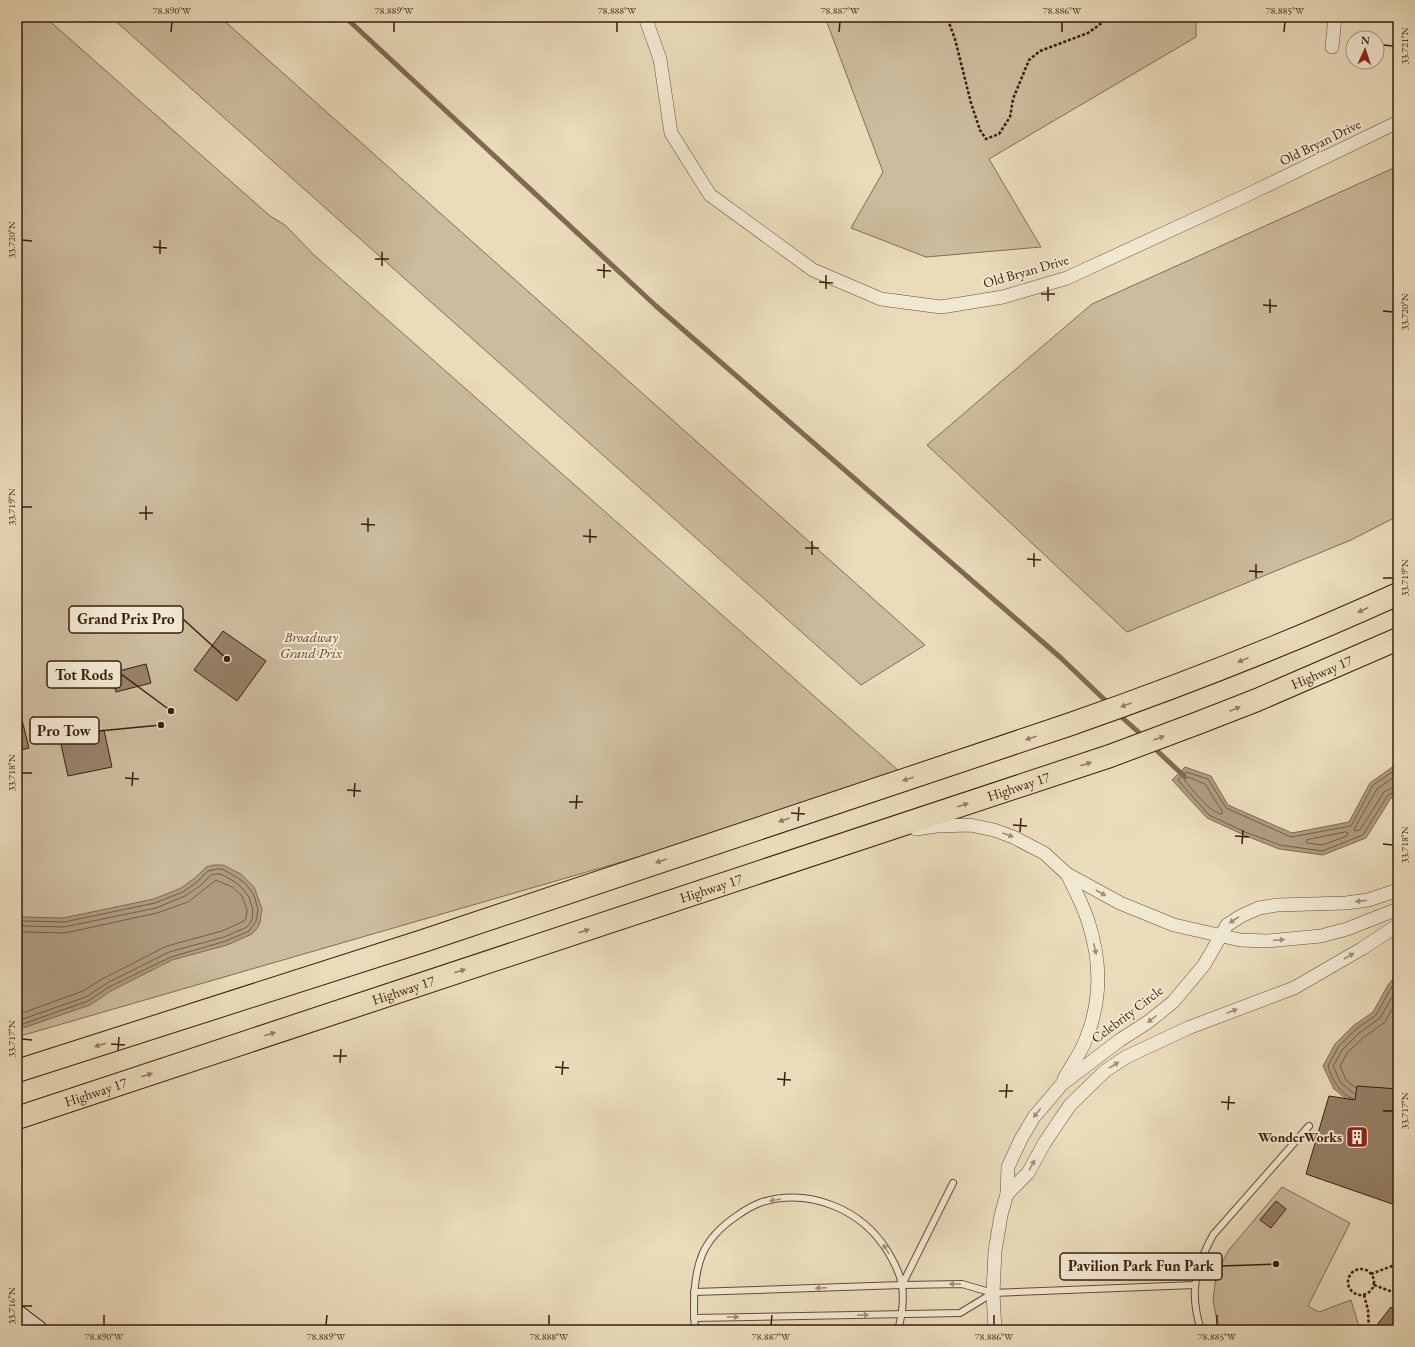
<svg xmlns="http://www.w3.org/2000/svg" width="1415" height="1347" font-family="'EB Garamond',serif">
  <style>
    .green { fill: #ccbb9d; stroke: #836c55 }
    .water { fill: #ae9b7f; stroke: #806951 }
    .lines { fill: none; stroke-linecap: round; stroke-linejoin: round }
    .shore { stroke: #745c46; stroke-width: 1 }
    .stream { stroke: #806951; stroke-width: 5 }
    .building { fill: #968067; stroke: #3a1e0d }
    .lane-casing { stroke: #664d38; stroke-width: 8 }
    .street-casing { stroke: #664d38; stroke-width: 14 }
    .secondary-casing { stroke: #3a1e0d; stroke-width: 20 }
    .highway-casing { stroke: #3a1e0d; stroke-width: 24 }
    .path { stroke: #3a1e0d; stroke-width: 2.5; stroke-dasharray: 3 2; stroke-linecap: butt }
    .lane { stroke: #f1e8d2; stroke-width: 6 }
    .street { stroke: #f1e8d2; stroke-width: 13 }
    .secondary { stroke: #f1e8d2; stroke-width: 18 }
    .highway { stroke: #eadbba; stroke-width: 22 }
    .oneway { fill: #927c64 }
    .oneway2 { fill: #9f8d79 }
    .ticks { fill: none; stroke: #3a1e0d; stroke-width: 1.5 }
    .labels { text-anchor: middle; stroke-width: 4; stroke-linejoin: round; paint-order: stroke }
    .street-label { font-size: 14px; fill: #3a1e0d; stroke: #f1e8d2 }
    .park-label { font-size: 14px; font-style: italic; fill: #5e4531; stroke: #f1e8d2 }
    .poi-label { font-size: 14px; font-weight: bold; fill: #3a1e0d; stroke: #f1e8d2; text-anchor: end }
    .leader { fill: none; stroke: #3a1e0d; stroke-width: 1.5 }
    .callout-dot { fill: #3a1e0d; stroke: #f1e8d2; stroke-width: 1.5 }
    .callout { fill: #f1e8d2; stroke: #3a1e0d; stroke-width: 1.5 }
    .callout-label { font-size: 15px; text-anchor: middle; font-weight: bold; fill: #3a1e0d }
    .neatline { fill: none; stroke: #3a1e0d; stroke-width: 1.5 }
    .ticks-label { font-size: 10px; text-anchor: middle; fill: #3a1e0d }
  </style>
  <rect width="100%" height="100%" fill="#eadbba"/>
  <filter id="stains"><feTurbulence type="fractalNoise" baseFrequency=".005" numOctaves="4"/><feColorMatrix values="0 0 0 0 .2 0 0 0 0 .09 0 0 0 0 .02 0 0 0 .5 -.17"/></filter>
  <radialGradient id="worn" r=".72"><stop offset=".6" stop-color="#630" stop-opacity="0"/><stop offset="1" stop-color="#630" stop-opacity=".3"/></radialGradient>
  <g class="green">
    <polygon points="17,17 45,17 270,216 285,225 314,255 908,779 17,1037"/>
    <polygon points="111,17 220,17 925,645 861,685"/>
    <polygon points="825,17 1196,17 1196,37 989,159 1041,247 926,257 851,228 883,172"/>
    <polygon points="1398,166 1398,516 1351,540 1127,632 927,445 1092,304"/>
    <polygon points="1282,1187 1350,1223 1308,1306 1319,1312 1351,1300 1360,1330 1221,1330 1217,1321 1213,1300 1216,1276 1228,1251"/>
  </g>
  <g class="water">
    <polygon points="1398,763 1398,794 1391,798 1366,838 1323,855 1279,849 1244,835 1207,818 1172,780 1185,767 1211,776 1228,805 1292,833 1349,822 1370,783"/>
    <polygon points="213,865 223,865 241,874 254,887 262,909 260,922 258,927 252,934 227,945 172,960 111,991 90,1005 17,1030 17,914 25,917 63,918 154,899 181,888 195,878 206,867"/>
    <polygon points="1398,973 1398,1111 1350,1102 1334,1089 1323,1066 1335,1044 1353,1026 1373,1012 1388,985"/>
  </g>
  <g class="lines">
    <g class="shore">
      <polyline points="1398,768 1373,785 1351,826 1291,837 1226,808 1208,779 1186,772 1178,780 1209,815 1245,832 1280,845 1322,851 1363,835 1388,795 1398,791"/>
      <polyline points="1398,774 1377,789 1354,829 1355,831 1360,830 1384,792 1393,787 1398,786"/>
      <path d="M1188 777 1205 784 1222 811V814C1210 813 1193 790 1185 781V779Z"/>
      <polygon points="1346,832 1348,833 1347,836 1322,845 1307,843 1306,842 1307,840"/>
      <polyline points="17,919 25,921 64,922 155,903 183,892 197,882 208,871 217,869 222,869 238,878 246,884 254,895 258,910 256,921 249,931 226,941 171,957 109,987 88,1001 17,1026"/>
      <polyline points="17,924 25,926 64,927 156,908 185,896 200,886 211,875 217,874 221,874 235,882 242,888 249,897 253,910 252,920 247,927 224,937 169,952 107,983 86,997 17,1021"/>
      <polyline points="17,930 24,932 65,933 157,913 188,902 216,880 232,887 242,896 247,910 246,918 244,921 222,931 167,946 104,978 83,991 17,1015"/>
      <polyline points="1356,1088 1346,1080 1340,1066 1347,1053 1363,1038 1385,1022 1398,998"/>
      <polyline points="1355,1094 1341,1083 1333,1066 1343,1049 1359,1033 1380,1018 1398,987"/>
      <path d="M1354 1099C1341 1096 1331 1078 1328 1066L1339 1046 1356 1029 1376 1015 1391 988 1398 979"/>
    </g>
    <g class="stream">
      <polyline points="345,17 656,306 1061,658 1109,704"/>
      <polyline points="1117,713 1144,737"/>
      <polyline points="1152,746 1184,776"/>
    </g>
  </g>
  <g class="building">
    <polygon points="223,631 266,661 237,701 194,670"/>
    <polygon points="146,664 151,683 116,692 111,673"/>
    <polygon points="20,712 29,748 17,751 17,713"/>
    <polygon points="104,730 112,767 68,776 60,740"/>
    <polygon points="1357,1086 1398,1089 1398,1206 1306,1174 1329,1096 1355,1100"/>
    <polygon points="1276,1201 1286,1209 1271,1228 1260,1220"/>
    <polygon points="1391,1307 1398,1313 1398,1330 1373,1330"/>
  </g>
  <g class="lines">
    <g class="lane-casing">
      <g id="lane">
        <polyline points="902,1285 953,1183"/>
        <polyline points="694,1292 902,1285 962,1284 993,1293 1195,1285"/>
        <polyline points="694,1318 960,1313 993,1293"/>
        <path d="M695 1330C693 1306 693 1278 702 1255 709 1238 723 1225 738 1215 745 1210 754 1205 762 1202 810 1188 862 1209 888 1252 894 1262 900 1273 902 1285 904 1300 902 1316 898 1330"/>
        <path d="M1201 1330C1189 1293 1195 1268 1213 1235L1309 1126"/>
      </g>
    </g>
    <g class="street-casing">
      <g id="street">
        <polyline points="645,17 660,59 671,133 710,195 813,270 881,299 941,307 1003,297 1067,278 1245,196 1398,122"/>
        <polyline points="1332,47 1335,17"/>
        <polyline points="916,829 937,826 970,825 994,830 1013,837 1044,853 1067,874 1120,903 1174,925 1240,940 1268,941 1321,936 1347,929 1398,909"/>
        <path d="M1064 1079C1071 1066 1081 1053 1086 1039 1101 1002 1101 962 1089 924 1084 907 1075 890 1067 874"/>
        <polyline points="1007,1194 1028,1173 1045,1142 1070,1105 1105,1071 1126,1057 1188,1028 1294,988 1363,948 1398,925"/>
        <polyline points="995,1330 993,1293 995,1251 1001,1215 1007,1194 1008,1167 1021,1139 1034,1117 1062,1084 1120,1040 1148,1022 1173,1002 1204,965 1227,925 1241,916 1259,908 1277,905 1346,903 1368,900 1398,890"/>
      </g>
    </g>
    <g class="secondary-casing">
      <polyline id="secondary" points="17,1314 38,1330"/>
    </g>
    <g class="highway-casing">
      <g id="highway">
        <path d="M17 1071 423 941 1068 725C1180 686 1290 643 1398 594"/>
        <path id="s1" d="M17 1118 1110 756 1198 723 1257 700 1398 639"/>
      </g>
    </g>
    <g class="path">
      <polyline points="943,17 948,20 955,39 971,103 980,130 986,139 999,134 1010,117 1013,99 1029,60 1040,51 1088,33 1110,17"/>
      <circle cx="1361" cy="1282" r="13"/>
      <polyline points="1371,1274 1392,1266 1398,1260"/>
      <polyline points="1374,1285 1398,1294"/>
      <polyline points="1364,1295 1368,1310 1369,1330"/>
    </g>
    <use href="#lane" class="lane"/>
    <use href="#street" class="street"/>
    <use href="#secondary" class="secondary"/>
    <use href="#highway" class="highway"/>
  </g>
  <defs><path id="oneway-solid" d="M-6-.8H1V-3.2L6.5 0L1 3.2V.8H-6Z"/></defs>
  <g class="oneway">
    <use href="#oneway-solid" transform="translate(1363 610) rotate(155)"/>
    <use href="#oneway-solid" transform="translate(1243 660) rotate(158)"/>
    <use href="#oneway-solid" transform="translate(1126 705) rotate(160)"/>
    <use href="#oneway-solid" transform="translate(1235 709) rotate(-22)"/>
    <use href="#oneway-solid" transform="translate(1031 738) rotate(162)"/>
    <use href="#oneway-solid" transform="translate(1159 738) rotate(-20)"/>
    <use href="#oneway-solid" transform="translate(1086 764) rotate(-18)"/>
    <use href="#oneway-solid" transform="translate(908 779) rotate(162)"/>
    <use href="#oneway-solid" transform="translate(963 805) rotate(-18)"/>
    <use href="#oneway-solid" transform="translate(784 820) rotate(161)"/>
    <use href="#oneway-solid" transform="translate(661 861) rotate(161)"/>
    <use href="#oneway-solid" transform="translate(584 931) rotate(-18)"/>
    <use href="#oneway-solid" transform="translate(460 971) rotate(-18)"/>
    <use href="#oneway-solid" transform="translate(270 1034) rotate(-18)"/>
    <use href="#oneway-solid" transform="translate(100 1045) rotate(162)"/>
    <use href="#oneway-solid" transform="translate(147 1075) rotate(-18)"/>
  </g>
  <g class="oneway2">
    <use href="#oneway-solid" transform="translate(1008 835) rotate(20)"/>
    <use href="#oneway-solid" transform="translate(1101 893) rotate(30)"/>
    <use href="#oneway-solid" transform="translate(1361 901) rotate(173)"/>
    <use href="#oneway-solid" transform="translate(1234 920) rotate(147)"/>
    <use href="#oneway-solid" transform="translate(1279 940) rotate(-4)"/>
    <use href="#oneway-solid" transform="translate(1095 949) rotate(77)"/>
    <use href="#oneway-solid" transform="translate(1349 956) rotate(-30)"/>
    <use href="#oneway-solid" transform="translate(1232 1011) rotate(-21)"/>
    <use href="#oneway-solid" transform="translate(1152 1019) rotate(142)"/>
    <use href="#oneway-solid" transform="translate(1114 1065) rotate(-33)"/>
    <use href="#oneway-solid" transform="translate(1037 1113) rotate(128)"/>
    <use href="#oneway-solid" transform="translate(1032 1165) rotate(-62)"/>
    <use href="#oneway-solid" transform="translate(775 1200) rotate(170)"/>
    <use href="#oneway-solid" transform="translate(886 1249) rotate(-122)"/>
    <use href="#oneway-solid" transform="translate(955 1284) rotate(-180)"/>
    <use href="#oneway-solid" transform="translate(821 1288) rotate(178)"/>
    <use href="#oneway-solid" transform="translate(863 1315) rotate(-1)"/>
    <use href="#oneway-solid" transform="translate(733 1317) rotate(-1)"/>
  </g>
  <path class="ticks" d="M171 32 172 22M394 32V22M617 32V22M839 32 840 22M1062 32V22M1284 32 1285 22M1383 45 1393 46M22 240 32 241M153 247 167 248M160 254V240M375 259H389M382 266V252M597 270 611 271M604 278V264M819 282 833 283M826 289V275M1041 294H1055M1048 301V287M1263 305 1277 306M1383 311 1393 312M1270 313V299M22 507H32M139 513H153M146 520V506M361 524 375 525M368 532V518M583 536 597 537M590 543V529M805 548H819M812 555V541M1027 559 1041 560M1034 567V553M1249 571 1263 572M1256 578V564M1383 578H1393M22 773H32M125 778 139 779M132 786 133 772M347 790 361 791M354 797 355 783M569 802H583M576 809 577 795M791 813 805 814M798 821 799 807M1013 825 1027 826M1020 832 1021 818M1235 836 1249 837M1242 844 1243 830M1383 844 1393 845M22 1039 32 1040M111 1044 125 1045M118 1051 119 1037M333 1056H347M340 1063 341 1049M555 1067 569 1068M562 1075 563 1061M777 1079 791 1080M784 1086 785 1072M999 1091H1013M1006 1098 1007 1084M1221 1102 1235 1103M1228 1110 1229 1096M1383 1111H1393M22 1306H32M104 1325V1315M326 1325 327 1315M549 1325V1315M771 1325 772 1315M994 1325V1315M1217 1325V1315"/>
  <defs>
    <g id="building-square" transform="scale(1.15)"><rect x="-9" y="-9" width="18" height="18" rx="4" fill="#8f2418" stroke="#f1e8d2"/><path d="M-4-6H4V6H1V3H-1V6H-4ZM-2.5-4.3h1.7v1.8h-1.7ZM.8-4.3h1.7v1.8H.8ZM-2.5-1h1.7V.8h-1.7ZM.8-1h1.7V.8H.8Z" fill="#fff"/></g>
  </defs>
  <g fill-rule="evenodd">
    <use href="#building-square" x="1357" y="1137"/>
  </g>
  <g class="labels">
    <g class="street-label">
      <text transform="translate(1320 142) rotate(-26)" y="5">Old Bryan Drive</text>
      <text transform="translate(1026 271) rotate(-16)" y="5">Old Bryan Drive</text>
      <text dy="5" stroke="none"><textPath href="#s1" startOffset="1379">Highway 17</textPath></text>
      <text dy="5" stroke="none"><textPath href="#s1" startOffset="1055">Highway 17</textPath></text>
      <text dy="5" stroke="none"><textPath href="#s1" startOffset="731">Highway 17</textPath></text>
      <text dy="5" stroke="none"><textPath href="#s1" startOffset="407">Highway 17</textPath></text>
      <text transform="translate(1127 1014) rotate(-37)" y="5">Celebrity Circle</text>
      <text dy="5" stroke="none"><textPath href="#s1" startOffset="83">Highway 17</textPath></text>
    </g>
    <g class="park-label">
      <text x="311" y="642">Broadway<tspan x="311" dy="16">Grand Prix</tspan></text>
    </g>
    <g class="poi-label">
      <text x="1342" y="1142">WonderWorks</text>
    </g>
  </g>
  <path class="leader" d="M227 659L183 619M171 711L121 674M161 725L99 731M1276 1264L1222 1266"/>
  <g class="callout-dot">
    <circle cx="227" cy="659" r="4"/>
    <circle cx="171" cy="711" r="4"/>
    <circle cx="161" cy="725" r="4"/>
    <circle cx="1276" cy="1264" r="4"/>
  </g>
  <g class="callout">
    <rect x="69" y="606" width="114" height="27" rx="4"/>
    <rect x="47" y="661" width="74" height="27" rx="4"/>
    <rect x="30" y="717" width="69" height="27" rx="4"/>
    <rect x="1060" y="1253" width="162" height="27" rx="4"/>
  </g>
  <g class="callout-label">
    <text x="126" y="624">Grand Prix Pro</text>
    <text x="84" y="680">Tot Rods</text>
    <text x="64" y="736">Pro Tow</text>
    <text x="1141" y="1271">Pavilion Park Fun Park</text>
  </g>
  <rect width="1415" height="1347" fill="none" stroke="#eadbba" stroke-width="44"/>
  <g transform="translate(1365 50) rotate(3)"><circle r="19" fill="#f1e8d2" stroke="#a89783"/>
  <path d="M0-3L7 15L0 10L-7 15Z" fill="#8f2418"/>
  <text y="-6" font-size="11" font-weight="bold" text-anchor="middle" fill="#3a1e0d">N</text>
  </g>
  <rect x="22" y="22" width="1371" height="1303" class="neatline"/>
  <g class="ticks-label">
    <text x="172" y="14">78.890°W</text>
    <text x="394" y="14">78.889°W</text>
    <text x="617" y="14">78.888°W</text>
    <text x="840" y="14">78.887°W</text>
    <text x="1062" y="14">78.886°W</text>
    <text x="1285" y="14">78.885°W</text>
    <text transform="translate(1404 46) rotate(-90)" y="4">33.721°N</text>
    <text transform="translate(11 240) rotate(-90)" y="4">33.720°N</text>
    <text transform="translate(1404 312) rotate(-90)" y="4">33.720°N</text>
    <text transform="translate(11 507) rotate(-90)" y="4">33.719°N</text>
    <text transform="translate(1404 578) rotate(-90)" y="4">33.719°N</text>
    <text transform="translate(11 773) rotate(-90)" y="4">33.718°N</text>
    <text transform="translate(1404 845) rotate(-90)" y="4">33.718°N</text>
    <text transform="translate(11 1039) rotate(-90)" y="4">33.717°N</text>
    <text transform="translate(1404 1111) rotate(-90)" y="4">33.717°N</text>
    <text transform="translate(11 1306) rotate(-90)" y="4">33.716°N</text>
    <text x="104" y="1340">78.890°W</text>
    <text x="326" y="1340">78.889°W</text>
    <text x="549" y="1340">78.888°W</text>
    <text x="771" y="1340">78.887°W</text>
    <text x="994" y="1340">78.886°W</text>
    <text x="1217" y="1340">78.885°W</text>
  </g>
  <rect width="100%" height="100%" filter="url(#stains)"/>
  <rect width="100%" height="100%" fill="url(#worn)"/>
</svg>
